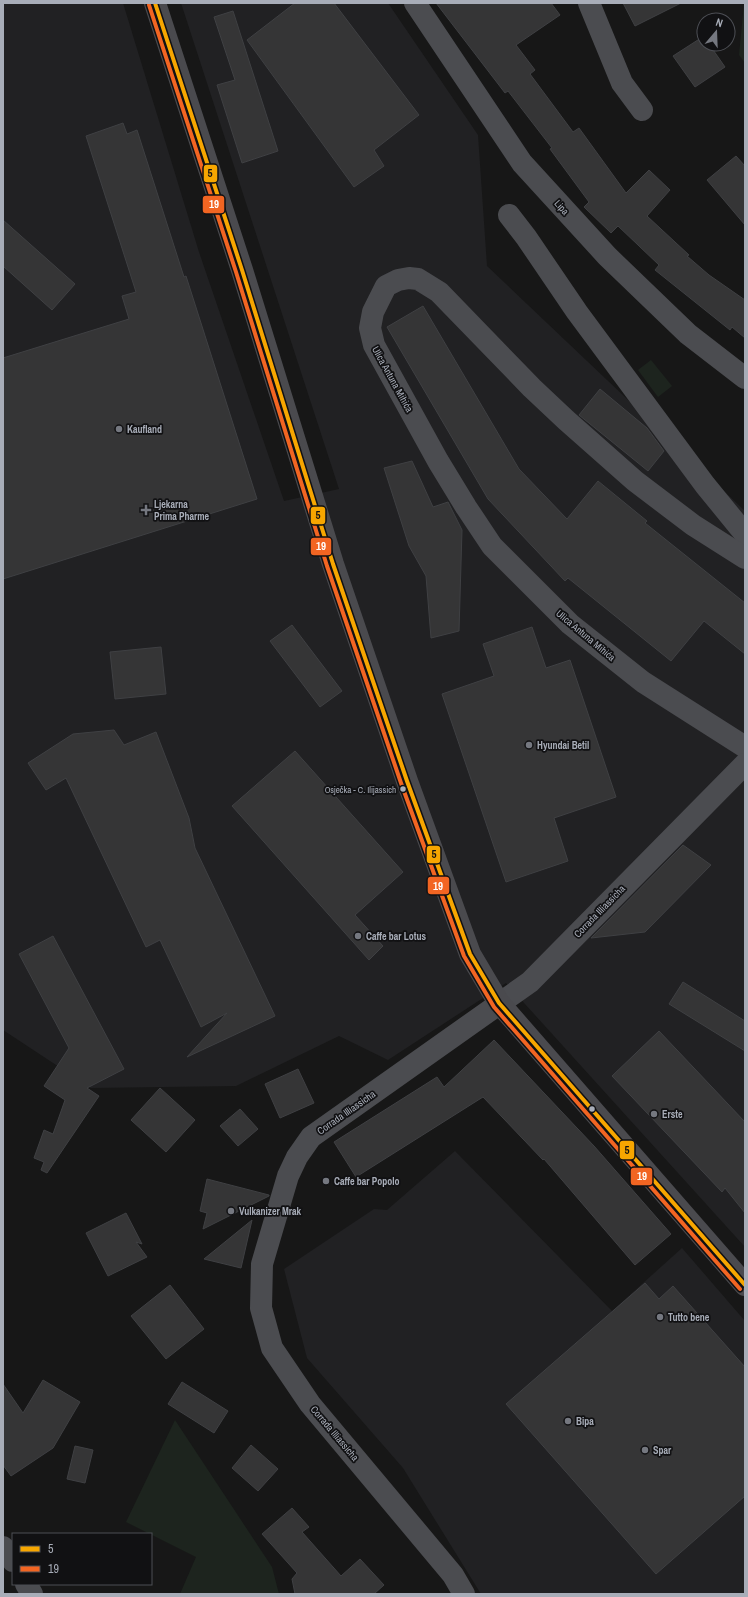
<svg xmlns="http://www.w3.org/2000/svg" width="748" height="1597" font-family="'Archivo Narrow',sans-serif">
  <style>
    .built { fill: #212123 }
    .green { fill: #1d241e }
    .building { fill: #353536; stroke: #3f4043 }
    .lines { fill: none; stroke-linecap: round; stroke-linejoin: round }
    .street { stroke: #4b4c50; stroke-width: 22 }
    .secondary { stroke: #4a4a4e; stroke-width: 22 }
    .bus-1-casing { stroke: #111113; stroke-width: 7 }
    .bus-2-casing { stroke: #111113; stroke-width: 7 }
    .bus-1 { stroke: #f7a600; stroke-width: 4 }
    .bus-2 { stroke: #f26522; stroke-width: 4 }
    .poi-dot { fill: #757880; stroke: #111113; stroke-width: 1.5 }
    .bus-dot { fill: #a8adb8; stroke: #111113; stroke-width: 1.5 }
    .labels { text-anchor: middle; stroke-width: 3.5; stroke-linejoin: round; paint-order: stroke }
    .bus-label { font-size: 9px; fill: #a8adb8; stroke: #111113; text-anchor: end }
    .street-label { font-size: 10px; fill: #a8adb8; stroke: #111113 }
    .poi-label { font-size: 10px; font-weight: bold; fill: #a8adb8; stroke: #111113; text-anchor: start }
    .line-badge { stroke: #111113; stroke-width: 1.5 }
    .badge-label { font-size: 11px; text-anchor: middle; font-weight: bold; fill: #fff }
    .pale-badge-label { font-size: 11px; text-anchor: middle; font-weight: bold; fill: #111 }
  </style>
  <rect width="100%" height="100%" fill="#171717"/>
  <g class="built">
    <polygon points="3,3 123,3 199,252 284,501 339,489 181,3 388,3 478,135 487,266 745,511 745,1247 506,983 388,1060 339,1036 236,1086 91,1088 3,1030"/>
    <polygon points="455,1151 612,1311 682,1248 745,1321 745,1594 481,1594 403,1468 307,1358 284,1269 374,1209 387,1210"/>
  </g>
  <g class="green">
    <polygon points="744,3 745,3 745,63 739,55"/>
    <polygon points="651,360 672,386 658,397 638,370"/>
    <polygon points="175,1420 272,1567 279,1594 180,1594 196,1557 126,1522"/>
  </g>
  <g class="building">
    <polygon points="295,3 334,3 419,115 374,150 384,166 354,187 247,40"/>
    <polygon points="436,3 551,3 560,15 516,45 535,70 530,74 573,132 579,128 626,193 649,170 670,190 647,216 689,255 687,256 709,275 745,300 745,338 732,327 730,330 655,270 659,265 618,226 611,233 584,207 589,202 550,149 552,148 508,91 505,93"/>
    <polygon points="623,3 681,3 635,26"/>
    <polygon points="233,11 278,151 242,163 217,85 235,80 214,17"/>
    <polygon points="704,36 704,44 709,44 725,67 695,87 673,56"/>
    <polygon points="123,123 127,134 137,130 184,277 186,276 257,499 3,579 3,358 129,319 122,296 136,292 86,136"/>
    <polygon points="736,156 745,166 745,225 707,180"/>
    <polygon points="3,220 75,284 52,310 3,266"/>
    <polygon points="423,306 519,469 567,519 598,481 647,521 645,523 745,603 745,654 704,621 671,661 568,578 565,581 488,499 387,327"/>
    <polygon points="600,389 647,428 664,451 648,471 579,415"/>
    <polygon points="412,461 433,507 448,502 462,530 459,631 431,638 426,576 409,546 384,468"/>
    <polygon points="292,625 342,691 320,707 270,641"/>
    <polygon points="532,627 546,668 570,660 616,797 554,818 568,861 506,882 442,694 494,676 483,644"/>
    <polygon points="161,647 166,694 115,699 110,652"/>
    <polygon points="114,730 124,745 156,732 189,818 195,848 275,1016 187,1057 227,1013 201,1027 160,940 146,947 66,778 46,790 28,763 73,734"/>
    <polygon points="295,751 403,872 355,915 383,946 369,960 232,806"/>
    <polygon points="683,845 711,865 645,932 591,938"/>
    <polygon points="53,936 124,1069 87,1088 99,1096 47,1173 41,1170 44,1162 34,1158 44,1130 53,1134 65,1100 44,1086 69,1048 19,954"/>
    <polygon points="683,982 745,1021 745,1051 669,1004"/>
    <polygon points="659,1031 745,1122 745,1213 725,1188 722,1192 612,1076"/>
    <polygon points="494,1040 594,1146 671,1234 635,1265 544,1159 543,1160 483,1097 356,1177 334,1142 437,1077 444,1087"/>
    <polygon points="298,1069 314,1103 280,1118 265,1084"/>
    <polygon points="160,1088 195,1120 166,1152 131,1120"/>
    <polygon points="240,1109 258,1129 238,1146 220,1126"/>
    <polygon points="207,1179 269,1195 269,1196 203,1229 207,1213 200,1211"/>
    <polygon points="126,1213 142,1244 136,1242 147,1257 108,1276 86,1233"/>
    <polygon points="252,1220 241,1268 204,1259"/>
    <polygon points="645,1283 659,1299 673,1286 745,1367 745,1496 656,1574 506,1404"/>
    <polygon points="170,1285 204,1329 166,1359 131,1316"/>
    <polygon points="43,1380 80,1402 53,1448 11,1476 3,1465 3,1384 23,1413"/>
    <polygon points="182,1382 228,1411 214,1433 168,1404"/>
    <polygon points="251,1445 278,1469 258,1491 232,1468"/>
    <polygon points="75,1446 93,1450 85,1483 67,1479"/>
    <polygon points="292,1508 309,1527 302,1532 341,1576 360,1559 384,1585 374,1594 295,1594 292,1579 297,1573 262,1534"/>
  </g>
  <g class="lines">
    <g class="street">
      <polyline points="415,3 522,163 607,256 688,334 745,378"/>
      <polyline points="589,3 622,83 642,110"/>
      <polyline points="509,215 526,237 577,312 705,485 745,534"/>
      <polyline points="745,558 693,525 635,481 566,420 532,388 439,292 418,279 409,278 398,280 386,286 373,312 370,328 374,345 438,461 466,507 492,546 570,624 609,655 643,682 745,747"/>
      <polyline points="3,1547 13,1561"/>
      <polyline points="26,1584 32,1594"/>
      <polyline points="464,1594 453,1575 310,1404 272,1348 261,1308 262,1264 288,1176 297,1157 311,1137 530,982 745,764"/>
    </g>
    <polyline class="secondary" points="155,3 242,270 333,564 407,781 470,954 499,1003 745,1285"/>
    <g class="bus-1-casing">
      <polyline id="bus-1" points="155,3 242,270 333,564 407,781 470,954 499,1003 745,1285"/>
    </g>
    <g class="bus-2-casing">
      <polyline id="bus-2" points="149,5 236,272 327,566 401,783 464,956 494,1007 740,1289"/>
    </g>
    <use href="#bus-1" class="bus-1"/>
    <use href="#bus-2" class="bus-2"/>
  </g>
  <g class="poi-dot">
    <circle cx="119" cy="429" r="4"/>
    <path d="M144 504h4v4h4v4h-4v4h-4v-4h-4v-4h4z"/>
    <circle cx="529" cy="745" r="4"/>
    <circle cx="358" cy="936" r="4"/>
    <circle cx="654" cy="1114" r="4"/>
    <circle cx="326" cy="1181" r="4"/>
    <circle cx="231" cy="1211" r="4"/>
    <circle cx="660" cy="1317" r="4"/>
    <circle cx="568" cy="1421" r="4"/>
    <circle cx="645" cy="1450" r="4"/>
  </g>
  <g class="bus-dot">
    <circle cx="403" cy="789" r="3.5"/>
    <circle cx="592" cy="1109" r="3.5"/>
  </g>
  <g class="labels">
    <g class="bus-label">
      <text x="396" y="793">Osječka - C. Ilijassich</text>
    </g>
    <g class="street-label">
      <text transform="translate(562 207) rotate(48)" y="4">Lipa</text>
      <text transform="translate(393 379) rotate(61)" y="4">Ulica Antuna Mihića</text>
      <text transform="translate(586 635) rotate(40)" y="4">Ulica Antuna Mihića</text>
      <text transform="translate(599 911) rotate(-46)" y="4">Corrada Illiassicha</text>
      <text transform="translate(346 1112) rotate(-35)" y="4">Corrada Illiassicha</text>
      <text transform="translate(335 1433) rotate(50)" y="4">Corrada Illiassicha</text>
    </g>
    <g class="poi-label">
      <text x="127" y="433">Kaufland</text>
      <text x="154" y="508">Ljekarna<tspan x="154" dy="12">Prima Pharme</tspan></text>
      <text x="537" y="749">Hyundai Betil</text>
      <text x="366" y="940">Caffe bar Lotus</text>
      <text x="662" y="1118">Erste</text>
      <text x="334" y="1185">Caffe bar Popolo</text>
      <text x="239" y="1215">Vulkanizer Mrak</text>
      <text x="668" y="1321">Tutto bene</text>
      <text x="576" y="1425">Bipa</text>
      <text x="653" y="1454">Spar</text>
    </g>
  </g>
  <g class="line-badge">
    <rect x="203" y="164" width="15" height="19" rx="4" fill="#f7a600"/>
    <rect x="202" y="195" width="23" height="19" rx="4" fill="#f26522"/>
    <rect x="310" y="506" width="16" height="19" rx="4" fill="#f7a600"/>
    <rect x="310" y="537" width="22" height="19" rx="4" fill="#f26522"/>
    <rect x="426" y="845" width="15" height="19" rx="4" fill="#f7a600"/>
    <rect x="427" y="876" width="23" height="19" rx="4" fill="#f26522"/>
    <rect x="619" y="1140" width="16" height="20" rx="4" fill="#f7a600"/>
    <rect x="630" y="1167" width="23" height="19" rx="4" fill="#f26522"/>
  </g>
  <g class="badge-label">
    <text x="214" y="208">19</text>
    <text x="321" y="550">19</text>
    <text x="438" y="890">19</text>
    <text x="642" y="1180">19</text>
  </g>
  <g class="pale-badge-label">
    <text x="210" y="177">5</text>
    <text x="318" y="519">5</text>
    <text x="434" y="858">5</text>
    <text x="627" y="1154">5</text>
  </g>
  <rect width="748" height="1597" fill="none" stroke="#a8adb8" stroke-width="8"/>
  <rect x="12" y="1533" width="140" height="52" fill="#111113" stroke="#4d4f55"/>
  <rect x="20" y="1546" width="20" height="6" fill="#f7a600" stroke="#4d4f55"/>
  <text x="48" y="1553" font-size="12" fill="#a8adb8">5</text>
  <rect x="20" y="1566" width="20" height="6" fill="#f26522" stroke="#4d4f55"/>
  <text x="48" y="1573" font-size="12" fill="#a8adb8">19</text>
  <g transform="translate(716 32) rotate(19)"><circle r="19" fill="#111113" stroke="#4d4f55"/>
  <path d="M0-3L7 15L0 10L-7 15Z" fill="#757880"/>
  <text y="-6" font-size="11" font-weight="bold" text-anchor="middle" fill="#a8adb8">N</text>
  </g>
</svg>
